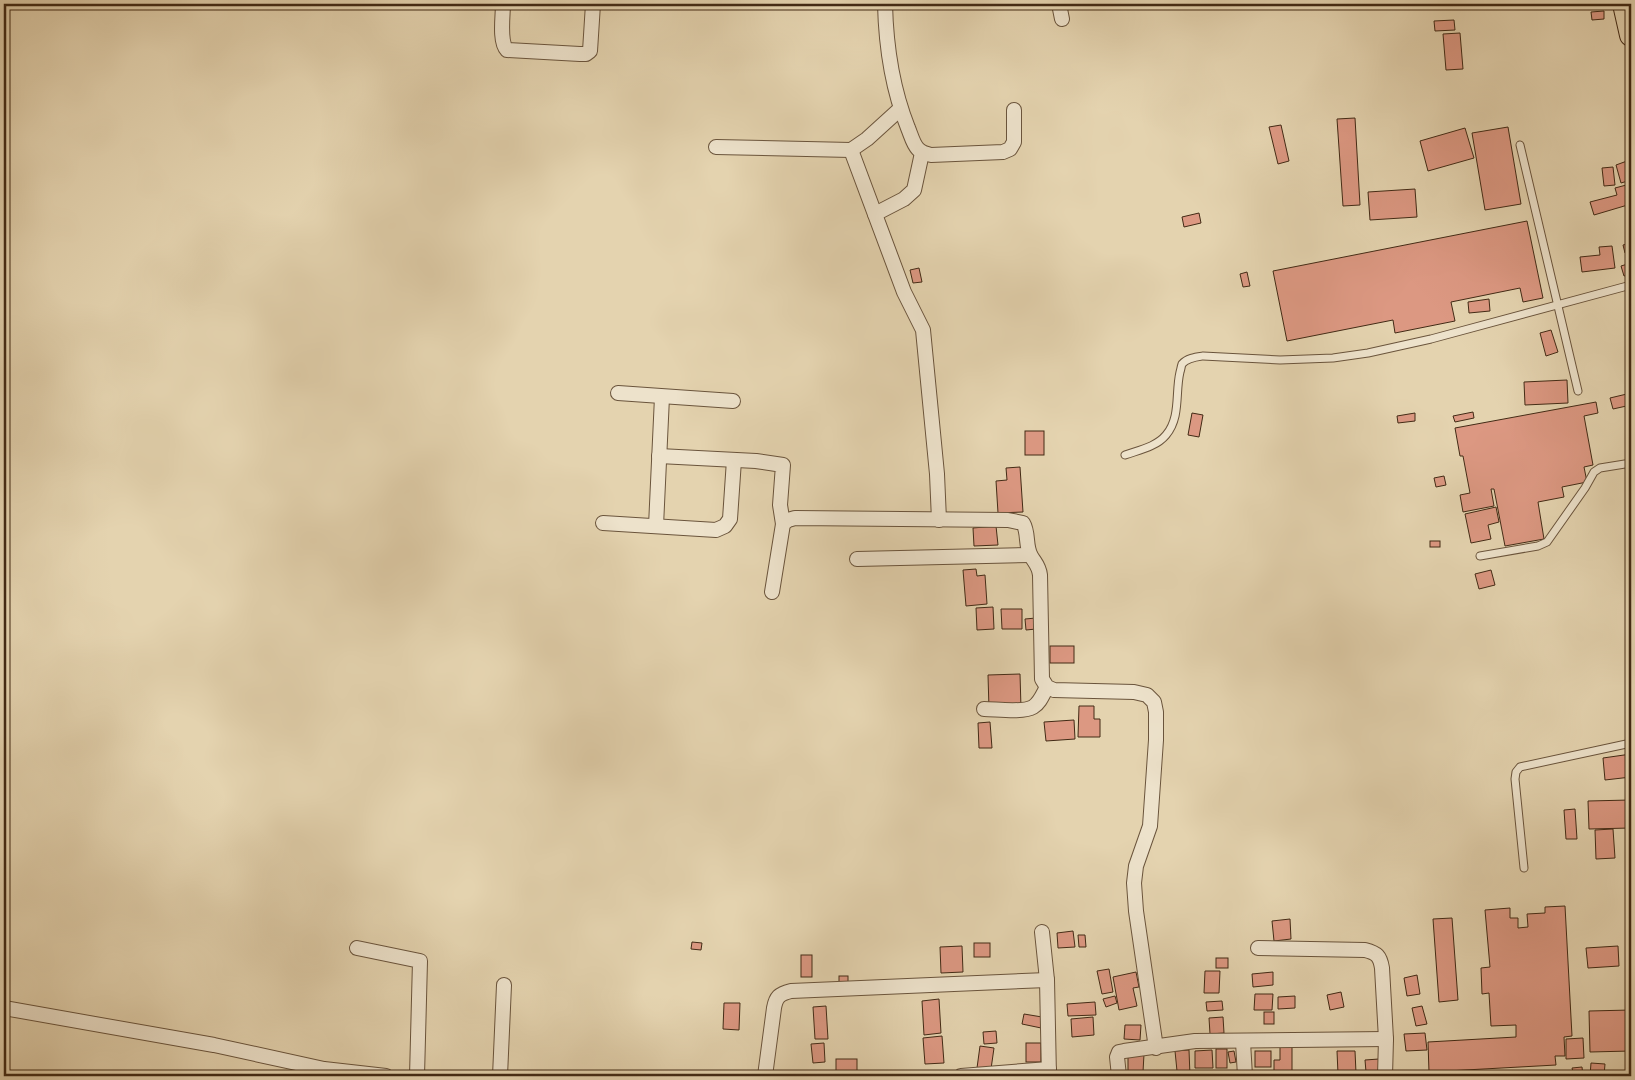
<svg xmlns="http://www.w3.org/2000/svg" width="1635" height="1080" font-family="'Sorts Mill Goudy',serif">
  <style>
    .building { fill: #dc9882; stroke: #422a15 }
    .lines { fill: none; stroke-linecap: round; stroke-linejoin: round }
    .service-casing { stroke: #6a543c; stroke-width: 9 }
    .minor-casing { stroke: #6a543c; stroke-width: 16 }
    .trunk-casing { stroke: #422a15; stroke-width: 24 }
    .service { stroke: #ede2cb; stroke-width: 7 }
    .minor { stroke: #ede2cb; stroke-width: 14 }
    .trunk { stroke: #e4d3af; stroke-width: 22 }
  </style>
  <rect width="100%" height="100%" fill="#e4d3af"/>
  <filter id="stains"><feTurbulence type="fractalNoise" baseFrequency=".004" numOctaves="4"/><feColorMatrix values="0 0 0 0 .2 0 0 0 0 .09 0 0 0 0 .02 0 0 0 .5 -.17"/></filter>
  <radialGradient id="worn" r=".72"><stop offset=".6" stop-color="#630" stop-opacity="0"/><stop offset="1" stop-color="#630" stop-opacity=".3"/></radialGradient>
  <g class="building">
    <polygon points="1604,11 1604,19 1592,20 1591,12"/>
    <polygon points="1454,20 1455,30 1435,31 1434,21"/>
    <polygon points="1460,33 1463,69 1446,70 1443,34"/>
    <polygon points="1355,118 1360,205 1343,206 1337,119"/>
    <polygon points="1281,125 1289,161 1278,164 1269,127"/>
    <polygon points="1508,127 1521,204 1485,210 1472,133"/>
    <polygon points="1465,128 1474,158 1428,171 1420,141"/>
    <polygon points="1627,161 1631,180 1621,183 1616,165"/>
    <polygon points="1613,167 1615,185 1604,186 1602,168"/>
    <polygon points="1630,184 1631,204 1594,215 1590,202 1617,195 1615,188"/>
    <polygon points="1415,189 1417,217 1370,220 1368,192"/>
    <polygon points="1199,213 1201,223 1184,227 1182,217"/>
    <polygon points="1527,221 1543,298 1523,302 1520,288 1451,302 1455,321 1395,333 1393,320 1287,341 1273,271"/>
    <polygon points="1631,243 1631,252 1625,253 1623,245"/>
    <polygon points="1612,246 1615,268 1582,272 1580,257 1600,255 1599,247"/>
    <polygon points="1631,263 1631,274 1624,276 1621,266"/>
    <polygon points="919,268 922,282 913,283 910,270"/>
    <polygon points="1247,272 1250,286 1243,287 1240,274"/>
    <polygon points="1489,299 1490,311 1469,313 1468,302"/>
    <polygon points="1551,330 1558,352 1546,356 1540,333"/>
    <polygon points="1567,380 1568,403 1525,405 1524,382"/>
    <polygon points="1631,393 1631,405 1613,409 1610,398"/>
    <polygon points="1596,402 1598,413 1584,416 1593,465 1584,467 1587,482 1562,487 1564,497 1538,502 1544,539 1505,546 1494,489 1491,489 1494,506 1463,512 1460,495 1470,493 1463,456 1460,456 1455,428"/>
    <polygon points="1473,412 1474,418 1455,422 1453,416"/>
    <polygon points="1192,413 1203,415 1199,437 1188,435"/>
    <polygon points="1415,413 1415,421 1398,423 1397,416"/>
    <rect x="1025" y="431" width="19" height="24"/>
    <polygon points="1020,467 1023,512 998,513 996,481 1007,480 1006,468"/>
    <polygon points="1444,476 1446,485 1436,487 1434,478"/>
    <polygon points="1496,507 1499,522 1488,525 1491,539 1471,543 1465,514"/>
    <polygon points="996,526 998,545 974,546 973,528"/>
    <rect x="1430" y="541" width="10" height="6"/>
    <polygon points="976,569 977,576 985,575 987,604 966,606 963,570"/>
    <polygon points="1491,570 1495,585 1479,589 1475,574"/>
    <polygon points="993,607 994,629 977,630 976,608"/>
    <polygon points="1001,609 1022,609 1022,629 1002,629"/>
    <polygon points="1036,618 1036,629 1026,630 1025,619"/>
    <rect x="1050" y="646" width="24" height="17"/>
    <polygon points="1020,674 1021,708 989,709 988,675"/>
    <polygon points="1079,706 1094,706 1094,719 1100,719 1100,737 1078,737"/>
    <polygon points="1074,720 1075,739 1046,741 1044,722"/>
    <polygon points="990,722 992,748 979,748 978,723"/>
    <polygon points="1631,754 1631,777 1605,780 1603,758"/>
    <polygon points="1630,800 1630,828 1589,829 1588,801"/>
    <polygon points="1575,809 1577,839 1566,839 1564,810"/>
    <polygon points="1613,829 1615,858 1596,859 1595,830"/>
    <polygon points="1565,906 1572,1036 1564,1037 1565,1056 1555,1056 1556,1065 1429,1072 1428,1042 1516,1037 1516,1025 1491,1026 1489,993 1482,994 1481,968 1490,967 1485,910 1510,908 1510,918 1518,918 1518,928 1528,927 1527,914 1545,913 1545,907"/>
    <polygon points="1452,918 1458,1000 1439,1002 1433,919"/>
    <polygon points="1290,919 1291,939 1274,941 1272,921"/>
    <polygon points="1073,931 1075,947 1058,948 1057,933"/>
    <polygon points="1078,935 1085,935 1086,947 1079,947"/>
    <polygon points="692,942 702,943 701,950 691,949"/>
    <rect x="974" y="943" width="16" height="14"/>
    <polygon points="962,946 963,972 941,973 940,947"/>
    <polygon points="1618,946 1619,966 1588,968 1586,948"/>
    <rect x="801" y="955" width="11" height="22"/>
    <rect x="1216" y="958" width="12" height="10"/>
    <polygon points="1109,969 1113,992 1102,994 1097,971"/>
    <polygon points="1205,971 1220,971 1219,993 1204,993"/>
    <polygon points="1136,972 1139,987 1133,988 1137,1006 1119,1010 1113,977"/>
    <polygon points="1273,972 1273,985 1253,987 1252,974"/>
    <polygon points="1417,975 1420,994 1407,996 1404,978"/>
    <rect x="839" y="976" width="9" height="11"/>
    <polygon points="1341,992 1344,1007 1330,1010 1327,995"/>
    <polygon points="1255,994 1273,994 1272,1010 1254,1010"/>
    <polygon points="1115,996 1117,1003 1106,1007 1103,999"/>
    <polygon points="1295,996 1295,1008 1278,1009 1278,997"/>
    <polygon points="939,999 941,1033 924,1035 922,1001"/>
    <polygon points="1222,1001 1223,1010 1207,1011 1206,1002"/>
    <polygon points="1095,1002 1096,1015 1068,1016 1067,1004"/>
    <polygon points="724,1003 740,1003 739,1030 723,1029"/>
    <polygon points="826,1006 828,1039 815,1039 813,1007"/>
    <polygon points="1422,1006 1427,1024 1416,1026 1412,1008"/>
    <polygon points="1631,1010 1631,1051 1590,1052 1589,1011"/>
    <rect x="1264" y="1012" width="10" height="12"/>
    <polygon points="1024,1014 1048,1018 1046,1029 1022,1024"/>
    <polygon points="1093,1017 1094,1035 1072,1037 1071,1019"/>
    <polygon points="1223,1017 1224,1033 1210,1034 1209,1018"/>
    <polygon points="1125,1025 1141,1025 1140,1040 1124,1039"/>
    <polygon points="996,1031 997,1043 984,1044 983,1032"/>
    <polygon points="1425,1033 1427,1050 1406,1051 1404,1034"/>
    <polygon points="942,1036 944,1063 925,1064 923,1038"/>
    <polygon points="1583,1038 1584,1058 1566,1059 1566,1039"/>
    <polygon points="824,1043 825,1062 813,1063 811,1044"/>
    <rect x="1026" y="1043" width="15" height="19"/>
    <polygon points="1280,1044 1292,1044 1292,1074 1274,1074 1274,1060 1280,1060"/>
    <polygon points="980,1046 994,1048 991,1069 977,1068"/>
    <rect x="1216" y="1049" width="11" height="19"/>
    <polygon points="1189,1050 1190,1076 1159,1076 1159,1072 1177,1071 1175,1051"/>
    <polygon points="1212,1050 1213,1068 1195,1068 1195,1051"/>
    <polygon points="1234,1051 1236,1062 1230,1063 1228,1052"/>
    <rect x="1255" y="1051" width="16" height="16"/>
    <polygon points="1337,1051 1355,1051 1356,1073 1338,1074"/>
    <polygon points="1128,1054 1144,1054 1143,1072 1128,1072"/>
    <rect x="836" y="1059" width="21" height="17"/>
    <polygon points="1379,1059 1380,1071 1366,1072 1365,1060"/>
    <polygon points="1591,1063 1605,1064 1604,1076 1590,1076"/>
    <polygon points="1582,1067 1583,1076 1574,1076 1572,1068"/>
    <rect x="1363" y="1074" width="18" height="2"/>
  </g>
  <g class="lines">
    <g class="service-casing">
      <g id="service">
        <polyline points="1520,145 1578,391"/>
        <path d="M1125 455C1139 450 1156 447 1166 435 1181 417 1175 393 1180 372 1181 369 1181 367 1182 364 1187 358 1196 357 1203 356L1280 360 1333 358 1368 353 1431 339 1631 285"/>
        <polyline points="1480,556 1538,546 1547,542 1585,488 1594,472 1600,468 1631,463"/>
        <polyline points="1524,868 1515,779 1516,772 1520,767 1631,743"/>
      </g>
    </g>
    <g class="minor-casing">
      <g id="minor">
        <path d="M503 4C503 15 499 42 507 50L580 54H586L590 51 593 4"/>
        <path d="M885 4C886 47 892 88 908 128 911 135 913 144 918 149 922 153 926 154 931 155L1003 152 1010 149 1014 142V110"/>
        <polyline points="1059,4 1062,19"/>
        <polyline points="716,147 851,150 867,139 900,109"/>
        <polyline points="851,150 904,292 923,330 937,474 939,520"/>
        <polyline points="875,214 904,199 914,190 922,153"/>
        <polyline points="618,393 733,401"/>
        <polyline points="659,456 756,461 783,465 780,505 783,524"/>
        <polyline points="603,523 716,530 725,526 730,519 734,460"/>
        <polyline points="656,526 662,397"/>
        <polyline points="857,559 1030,555"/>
        <path d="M772 592 783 524 788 520 795 518 1008 520 1023 523C1029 533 1025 546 1031 556 1035 563 1039 566 1040 575L1042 679 1047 687 1054 690 1134 692 1147 695 1154 702 1156 712V740L1150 826 1136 866 1134 883 1136 911 1156 1048"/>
        <path d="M984 709C996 709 1023 713 1033 707 1040 703 1043 694 1047 687"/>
        <polyline points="1042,932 1047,980 1049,1076"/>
        <polyline points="357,948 420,961 417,1076"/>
        <path d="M1258 948 1365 950C1377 953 1380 956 1382 968L1386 1039 1385 1076"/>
        <polyline points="4,1008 214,1045 324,1069 386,1076"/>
        <polyline points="1243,1042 1245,1076"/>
        <polyline points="500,1076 504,985"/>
        <path d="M765 1076 774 1008C776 997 779 994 791 991L1047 980"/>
        <polyline points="961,1076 1049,1069"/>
        <polyline points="1119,1076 1117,1057 1119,1052 1124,1051 1195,1041 1386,1039"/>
      </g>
    </g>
    <g class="trunk-casing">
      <polyline id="trunk" points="1624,4 1631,35"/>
    </g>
    <use href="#service" class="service"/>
    <use href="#minor" class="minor"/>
    <use href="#trunk" class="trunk"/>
  </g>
  <rect width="1635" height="1080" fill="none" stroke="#e4d3af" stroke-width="20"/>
  <rect x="5" y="5" width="1625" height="1070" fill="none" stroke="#422a15" stroke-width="2.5"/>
  <rect x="10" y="10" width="1615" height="1060" fill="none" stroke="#422a15"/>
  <rect width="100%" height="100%" filter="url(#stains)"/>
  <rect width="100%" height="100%" fill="url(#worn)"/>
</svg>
